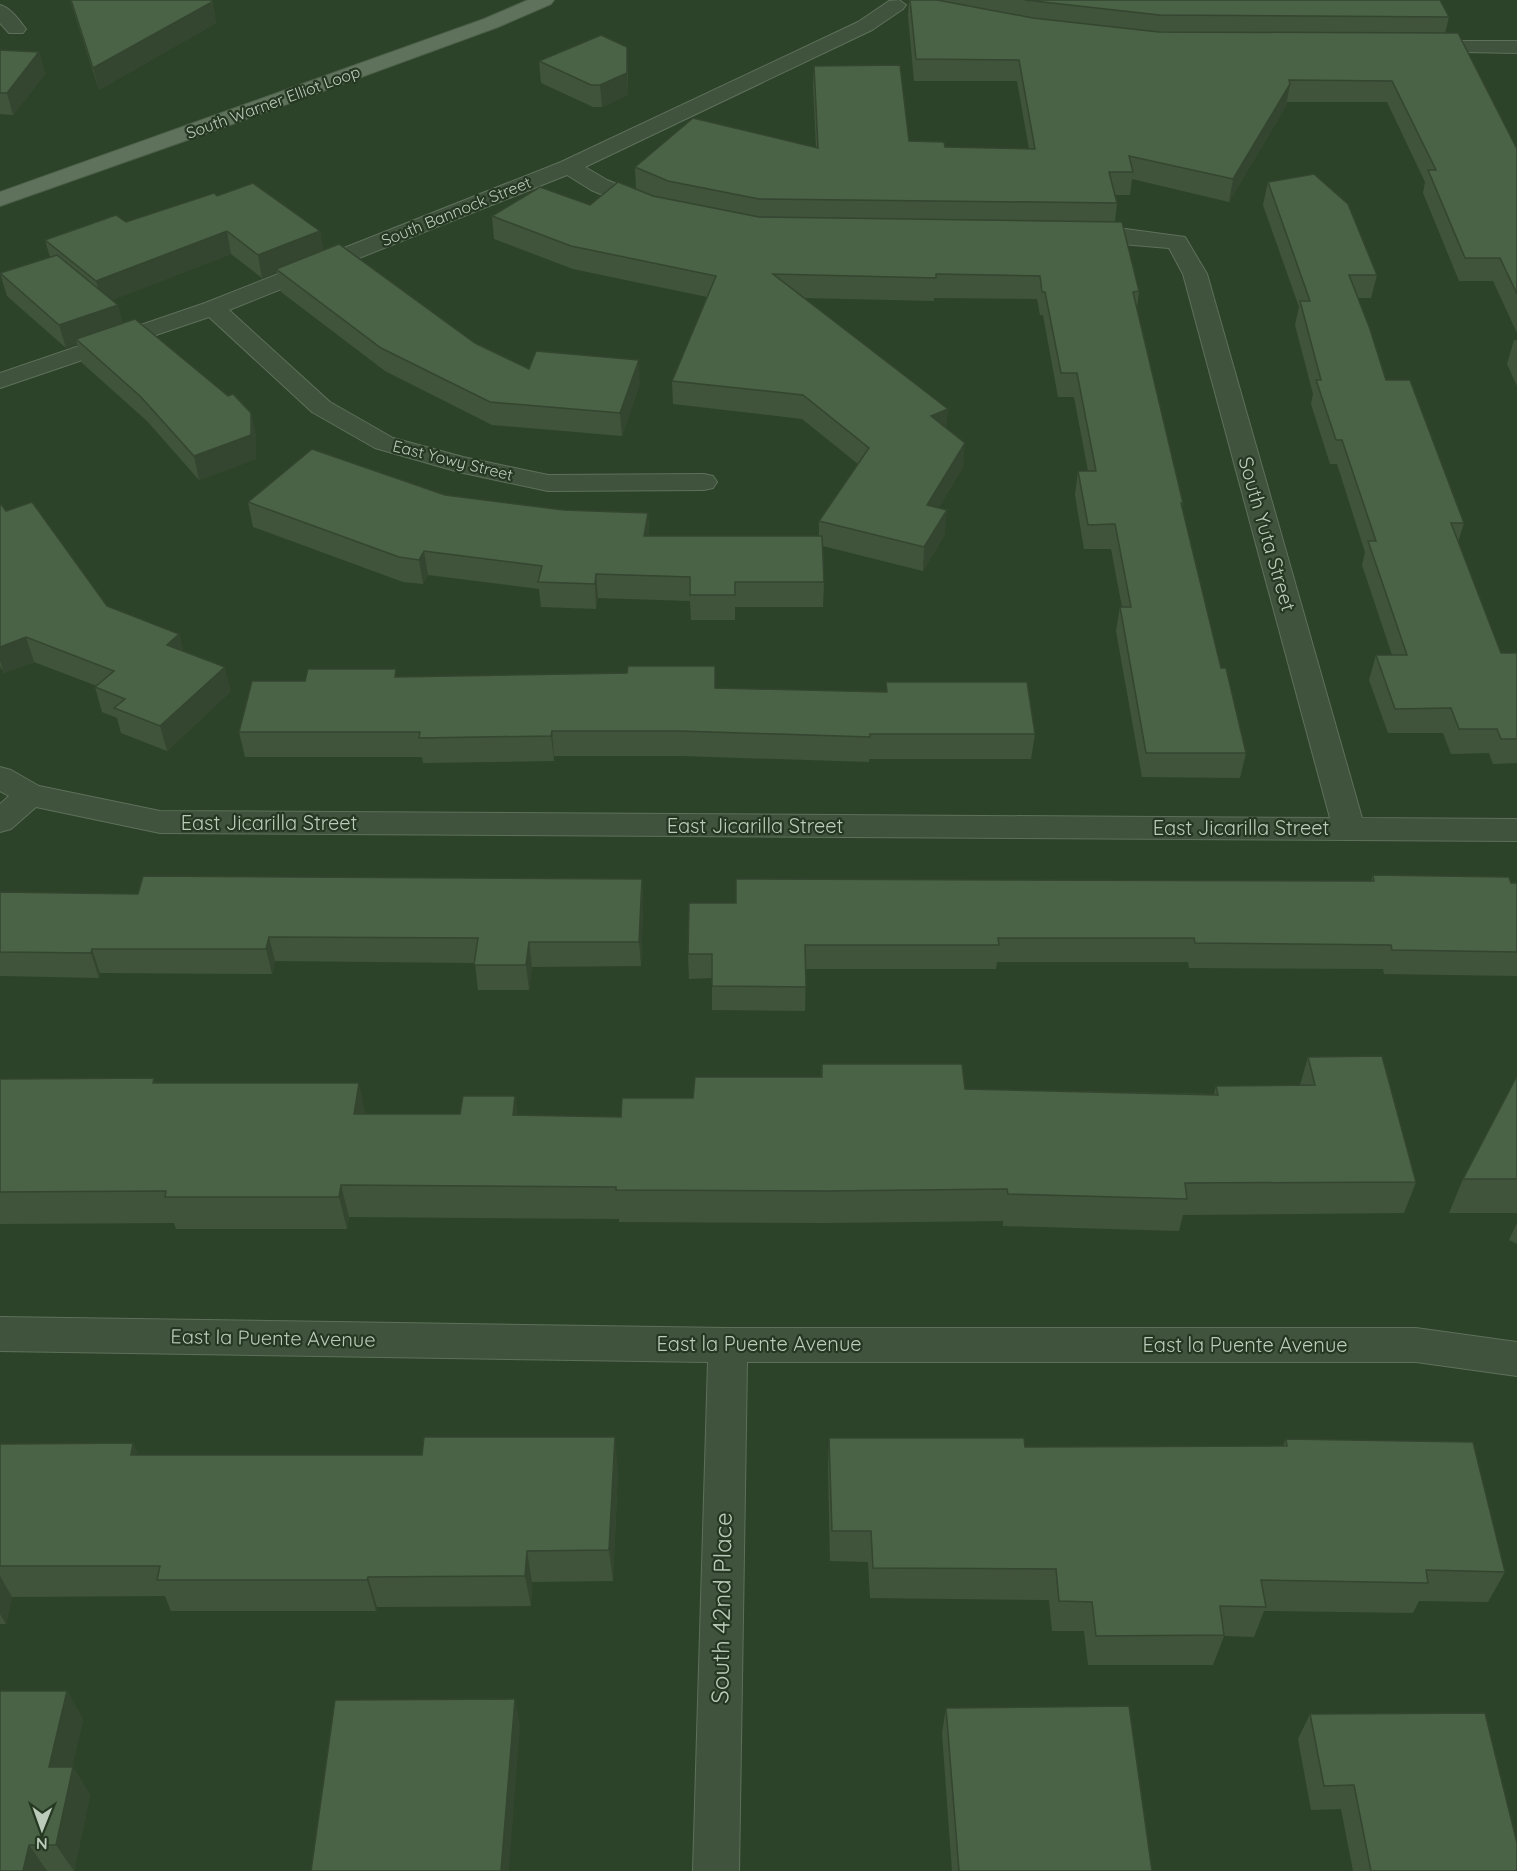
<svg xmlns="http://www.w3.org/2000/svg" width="1517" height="1871" font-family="Quicksand,sans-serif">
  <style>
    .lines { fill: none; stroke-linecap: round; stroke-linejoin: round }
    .minor-casing { stroke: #5e705b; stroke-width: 2 }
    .major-casing { stroke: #4c5f49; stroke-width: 2 }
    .minor { fill: #40533d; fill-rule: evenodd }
    .major { fill: #5f725b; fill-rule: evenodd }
    .wall { fill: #40543b }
    .shaded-wall { fill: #344530 }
    .building { fill: #4a6245; stroke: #344530; stroke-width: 1.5 }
    .labels { text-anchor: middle; stroke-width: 4.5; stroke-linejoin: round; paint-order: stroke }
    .far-street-label { font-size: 16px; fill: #bcccba; stroke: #253821 }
    .street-label { font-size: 20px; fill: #bcccba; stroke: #253821 }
    .near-street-label { font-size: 24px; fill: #bcccba; stroke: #253821 }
  </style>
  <rect width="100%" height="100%" fill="#2d4329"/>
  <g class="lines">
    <g class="minor-casing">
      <g id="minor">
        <polygon points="899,0 906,5 903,9 872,30 585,167 607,180 659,202 662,207 659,212 651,214 643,212 591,190 567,175 229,310 330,402 393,438 463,457 548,475 704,474 713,476 717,482 713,488 704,490 548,491 459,472 375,448 312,412 209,317 0,388 0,373 205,303 561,162 858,22 889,1"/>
        <path d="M0 5C11 8 19 20 26 29L23 33H9L0 23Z"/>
        <polygon points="1420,41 1517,41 1517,53 1413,51 1410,47 1413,43"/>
        <polygon points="1081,228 1118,228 1185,237 1207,274 1362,818 1517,819 1517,841 160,833 36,807 11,829 0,832 0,804 9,796 0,791 0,767 11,770 39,786 160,811 1330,818 1183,274 1169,248 1073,240 1070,235 1073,230"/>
        <polygon points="0,1317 728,1328 1416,1328 1517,1342 1517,1376 1416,1362 747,1362 739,1871 693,1871 708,1362 0,1351"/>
      </g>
    </g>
    <g class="major-casing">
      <polygon id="major" points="528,0 554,0 551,4 498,27 227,126 0,206 0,192 484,19"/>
    </g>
    <use href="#minor" class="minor"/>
    <use href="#major" class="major"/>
  </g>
  <g class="wall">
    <polygon points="70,0 212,0 216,23 99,90"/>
    <polygon points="909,0 1440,0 1449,17 1445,33 1517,149 1517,333 1493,281 1459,281 1423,193 1425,182 1387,102 1287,102 1286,106 1229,202 1132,179 1130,195 1115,195 1117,203 1115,221 1139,291 1137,307 1183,503 1182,508 1221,668 1246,753 1240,778 1142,777 1116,631 1120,607 1122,607 1111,549 1084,549 1075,495 1078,471 1088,471 1074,397 1058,397 1043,315 1040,315 1037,299 934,298 934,301 804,298 948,409 946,428 963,467 939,507 945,534 923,571 823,546 824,582 823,607 735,607 735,620 691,620 690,601 598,598 596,609 541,607 539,589 428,575 423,584 403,582 253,527 248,502 445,495 564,510 648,513 649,536 819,536 819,521 858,464 802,419 673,404 672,381 707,297 573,269 494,239 492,216 590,205 636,189 635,167 816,148 813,87 814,66 909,141 945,147 1029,149 1017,81 914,81 908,16"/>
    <polygon points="0,50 39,52 45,74 13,115 0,114"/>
    <polygon points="539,61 628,68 628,95 602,107 593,107 541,83"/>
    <polygon points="1268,182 1377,275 1371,298 1358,298 1386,380 1464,523 1458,542 1501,653 1517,653 1517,763 1493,764 1489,753 1451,754 1443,733 1388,733 1369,680 1376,655 1392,655 1362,565 1365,552 1337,464 1330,464 1311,404 1313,394 1295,325 1299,307 1263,205"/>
    <polygon points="217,196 320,231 323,250 475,343 529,369 640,383 622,436 492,425 385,371 281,292 277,272 262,278 231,254 112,300 122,323 228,396 251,413 256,437 256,459 199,480 147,421 82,363 77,344 66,348 7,296 0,273 50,257 45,240 126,222"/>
    <polygon points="1514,340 1517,340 1517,386 1507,364"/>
    <polygon points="0,503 6,511 107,606 179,634 183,651 231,691 167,751 121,733 117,718 102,712 95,687 97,686 34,662 4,673 0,666"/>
    <polygon points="398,677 716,688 886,692 886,682 1035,734 1031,759 869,759 869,762 681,756 554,756 554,761 423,763 422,757 245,757 239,732 305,681"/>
    <polygon points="1373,875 1517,883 1517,976 1384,974 1383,969 1189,968 1188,962 997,962 996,969 806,969 805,1011 712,1010 712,978 689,979 688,954 736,903 1371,881"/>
    <polygon points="642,879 643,904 641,966 532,967 529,990 478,990 475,963 275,961 272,974 100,973 99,978 0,976 0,892 138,894"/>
    <polygon points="1308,1057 1416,1182 1404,1213 1183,1215 1179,1231 1003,1226 1003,1221 825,1223 619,1222 619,1219 349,1217 347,1229 176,1229 174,1223 0,1224 0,1079 156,1083 366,1114 621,1117 693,1098 821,1077 822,1064 965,1089 1214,1094 1216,1086 1300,1085"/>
    <polygon points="1517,1076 1517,1213 1449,1213 1463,1179"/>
    <polygon points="1517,1223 1517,1244 1509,1240"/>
    <polygon points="829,1438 1025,1447 1283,1446 1286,1439 1505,1572 1488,1602 1419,1601 1413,1613 1264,1611 1254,1637 1224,1636 1213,1665 1088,1665 1084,1631 1052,1631 1049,1600 870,1598 868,1562 830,1561 828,1469"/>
    <polygon points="133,1443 138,1455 618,1469 613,1581 532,1582 531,1606 377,1607 376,1611 171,1611 165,1596 12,1597 6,1624 0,1624 0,1444"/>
    <polygon points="67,1691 83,1720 72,1767 73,1767 90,1795 74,1871 0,1871"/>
    <polygon points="946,1708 1152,1871 952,1871 942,1733"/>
    <polygon points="1310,1714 1517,1871 1353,1871 1341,1809 1311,1810 1298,1739"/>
  </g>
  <g class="shaded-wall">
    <polygon points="212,2 216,23 99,90 93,68"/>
    <polygon points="627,47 628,95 602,107 600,85"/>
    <polygon points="39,52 45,74 13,115 7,93"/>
    <polygon points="1290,84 1286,106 1229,202 1233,179"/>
    <polygon points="227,231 231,254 102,304 96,281"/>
    <polygon points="320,231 324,254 276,269 277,272 262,278 258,255"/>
    <polygon points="118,305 124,328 76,339 77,344 66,348 59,325"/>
    <polygon points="639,360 640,383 622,436 620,413"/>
    <polygon points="948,409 946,433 931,416"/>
    <polygon points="251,413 256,437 256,459 199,480 194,456"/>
    <polygon points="965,443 963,467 926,529 927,505"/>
    <polygon points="947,510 945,534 923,571 924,547"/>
    <polygon points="648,513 649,537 644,536"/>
    <polygon points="424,551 428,575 423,584 419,560"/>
    <polygon points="596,574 598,598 596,609 595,584"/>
    <polygon points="179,634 185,659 167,645"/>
    <polygon points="26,637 34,662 4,673 0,661 0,647"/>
    <polygon points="225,667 231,691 167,751 160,726"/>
    <polygon points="552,731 554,756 554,761 551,736"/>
    <polygon points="642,879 643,904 641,966 639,942"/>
    <polygon points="269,937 275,961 272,974 266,949"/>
    <polygon points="529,942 532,967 529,990 526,965"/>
    <polygon points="92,949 100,973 99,978 91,953"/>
    <polygon points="359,1083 366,1116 354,1114"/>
    <polygon points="515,1096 520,1129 513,1115"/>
    <polygon points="341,1185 349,1217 347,1229 339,1197"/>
    <polygon points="615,1437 618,1469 613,1581 609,1550"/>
    <polygon points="133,1443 147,1475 131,1455"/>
    <polygon points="527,1551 532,1582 531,1606 525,1576"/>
    <polygon points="0,1576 12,1597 6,1624 0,1614"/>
    <polygon points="368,1577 377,1607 376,1611 367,1580"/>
    <polygon points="67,1691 83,1720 66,1794 49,1767"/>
    <polygon points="515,1699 520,1725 509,1871 501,1871"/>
    <polygon points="73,1767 90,1795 74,1871 56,1845"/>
    <polygon points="29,1845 47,1871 23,1871"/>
  </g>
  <g class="building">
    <polygon points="71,0 212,0 212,2 93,68"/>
    <polygon points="910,0 937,0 1033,18 1159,32 1458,33 1517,149 1517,294 1500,258 1465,258 1428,170 1436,170 1392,81 1289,80 1290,84 1233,179 1129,156 1133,172 1109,172 1117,203 759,199 668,181 635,167 693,118 818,148 814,66 900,65 909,141 944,142 945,147 1035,149 1019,60 916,59"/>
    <polygon points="1025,0 1440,0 1449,17 1159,15"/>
    <polygon points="601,35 627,47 627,73 600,85 591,85 539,61"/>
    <polygon points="0,50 39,52 7,93 0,93"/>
    <polygon points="1314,174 1348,204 1377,275 1349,275 1370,329 1386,380 1410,380 1464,523 1451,523 1501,653 1517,653 1517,739 1501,739 1497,729 1459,729 1451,708 1395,709 1376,655 1407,655 1368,541 1376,541 1342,440 1336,440 1316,380 1321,380 1300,301 1310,301 1268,182"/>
    <polygon points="618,182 653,196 759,217 1122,222 1139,291 1133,292 1183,503 1181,503 1221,668 1226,668 1246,753 1146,753 1120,607 1131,607 1115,524 1088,525 1078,471 1096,471 1077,373 1061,373 1045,292 1042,292 1040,276 936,274 936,278 773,274 948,409 931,416 965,443 927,505 947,510 924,547 819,521 869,448 803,395 672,381 716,276 571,246 492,216 540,187 590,205"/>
    <polygon points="253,183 320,231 258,255 227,231 96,281 45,240 116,215 126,222 214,193 217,196"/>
    <polygon points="339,244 475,343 529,369 536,351 639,360 620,413 490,402 381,348 276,269"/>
    <polygon points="57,255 118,305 59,325 0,273"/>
    <polygon points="135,319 228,396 233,394 251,413 251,435 194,456 141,397 76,339"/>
    <polygon points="312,449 445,495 564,510 648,513 644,536 822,536 824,582 735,582 735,595 690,595 690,577 596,574 595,584 538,582 542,566 424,551 419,560 399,557 248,502"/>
    <polygon points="32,502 107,606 179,634 167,645 225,667 160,726 114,708 125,699 95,687 114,671 26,637 0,647 0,503 6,511"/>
    <polygon points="628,666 715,666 715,688 887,692 886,682 1027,682 1035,734 870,734 870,737 680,731 552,731 551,736 419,738 420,732 239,732 252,681 305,681 308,669 396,669 395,677 627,673"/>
    <polygon points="1373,875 1509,877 1511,883 1517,883 1517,952 1392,950 1391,945 1195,943 1194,938 998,938 999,945 805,945 806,987 712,986 712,954 688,954 689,903 736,903 736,879 1374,881"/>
    <polygon points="143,876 642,879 639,942 529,942 526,965 474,965 478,938 269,937 266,949 92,949 91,953 0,952 0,892 138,894"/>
    <polygon points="1382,1056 1416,1182 1185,1183 1187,1199 1008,1194 1007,1189 827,1191 616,1190 616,1187 341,1185 339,1197 165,1197 166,1191 0,1192 0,1079 154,1078 153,1083 359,1083 354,1114 460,1114 463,1096 515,1096 513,1115 621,1117 622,1098 693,1098 695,1077 822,1077 822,1064 962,1064 965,1089 1218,1095 1216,1086 1315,1085 1308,1057"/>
    <polygon points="1517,1076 1517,1179 1463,1179"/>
    <polygon points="424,1437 615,1437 609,1550 527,1551 525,1576 368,1577 367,1580 157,1580 160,1566 0,1566 0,1444 133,1443 131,1455 422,1455"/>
    <polygon points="829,1438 1024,1438 1025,1447 1287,1446 1286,1439 1473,1442 1505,1572 1426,1570 1428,1583 1261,1580 1266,1607 1220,1606 1224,1635 1096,1636 1092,1602 1059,1601 1056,1569 873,1568 871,1531 832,1531"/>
    <polygon points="0,1691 67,1691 49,1767 73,1767 56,1845 29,1845 23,1871 0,1871"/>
    <polygon points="515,1699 501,1871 311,1871 335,1700"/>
    <polygon points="1129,1706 1152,1871 959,1871 946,1708"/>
    <polygon points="1485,1713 1517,1843 1517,1871 1371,1871 1354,1785 1324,1786 1310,1714"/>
  </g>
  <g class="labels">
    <g class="far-street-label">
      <text transform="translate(273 102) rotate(-20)" y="6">South Warner Elliot Loop</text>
      <text transform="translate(456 211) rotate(-22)" y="6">South Bannock Street</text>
      <text transform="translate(453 460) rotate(14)" y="6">East Yowy Street</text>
    </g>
    <g class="street-label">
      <text transform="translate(1267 534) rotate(74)" y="7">South Yuta Street</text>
      <text x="269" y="830">East Jicarilla Street</text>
      <text x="755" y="833">East Jicarilla Street</text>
      <text x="1241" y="835">East Jicarilla Street</text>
      <text transform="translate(273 1338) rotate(1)" y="7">East la Puente Avenue</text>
      <text x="759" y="1351">East la Puente Avenue</text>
      <text x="1245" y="1352">East la Puente Avenue</text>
    </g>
    <g class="near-street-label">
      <text transform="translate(722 1608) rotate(-89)" y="8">South 42nd Place</text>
    </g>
  </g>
  <g transform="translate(42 1829) rotate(181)" stroke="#253821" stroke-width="4.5" paint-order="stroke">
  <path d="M0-4.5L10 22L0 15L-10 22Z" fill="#bcccba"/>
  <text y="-9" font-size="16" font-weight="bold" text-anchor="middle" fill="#bcccba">N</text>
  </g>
</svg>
